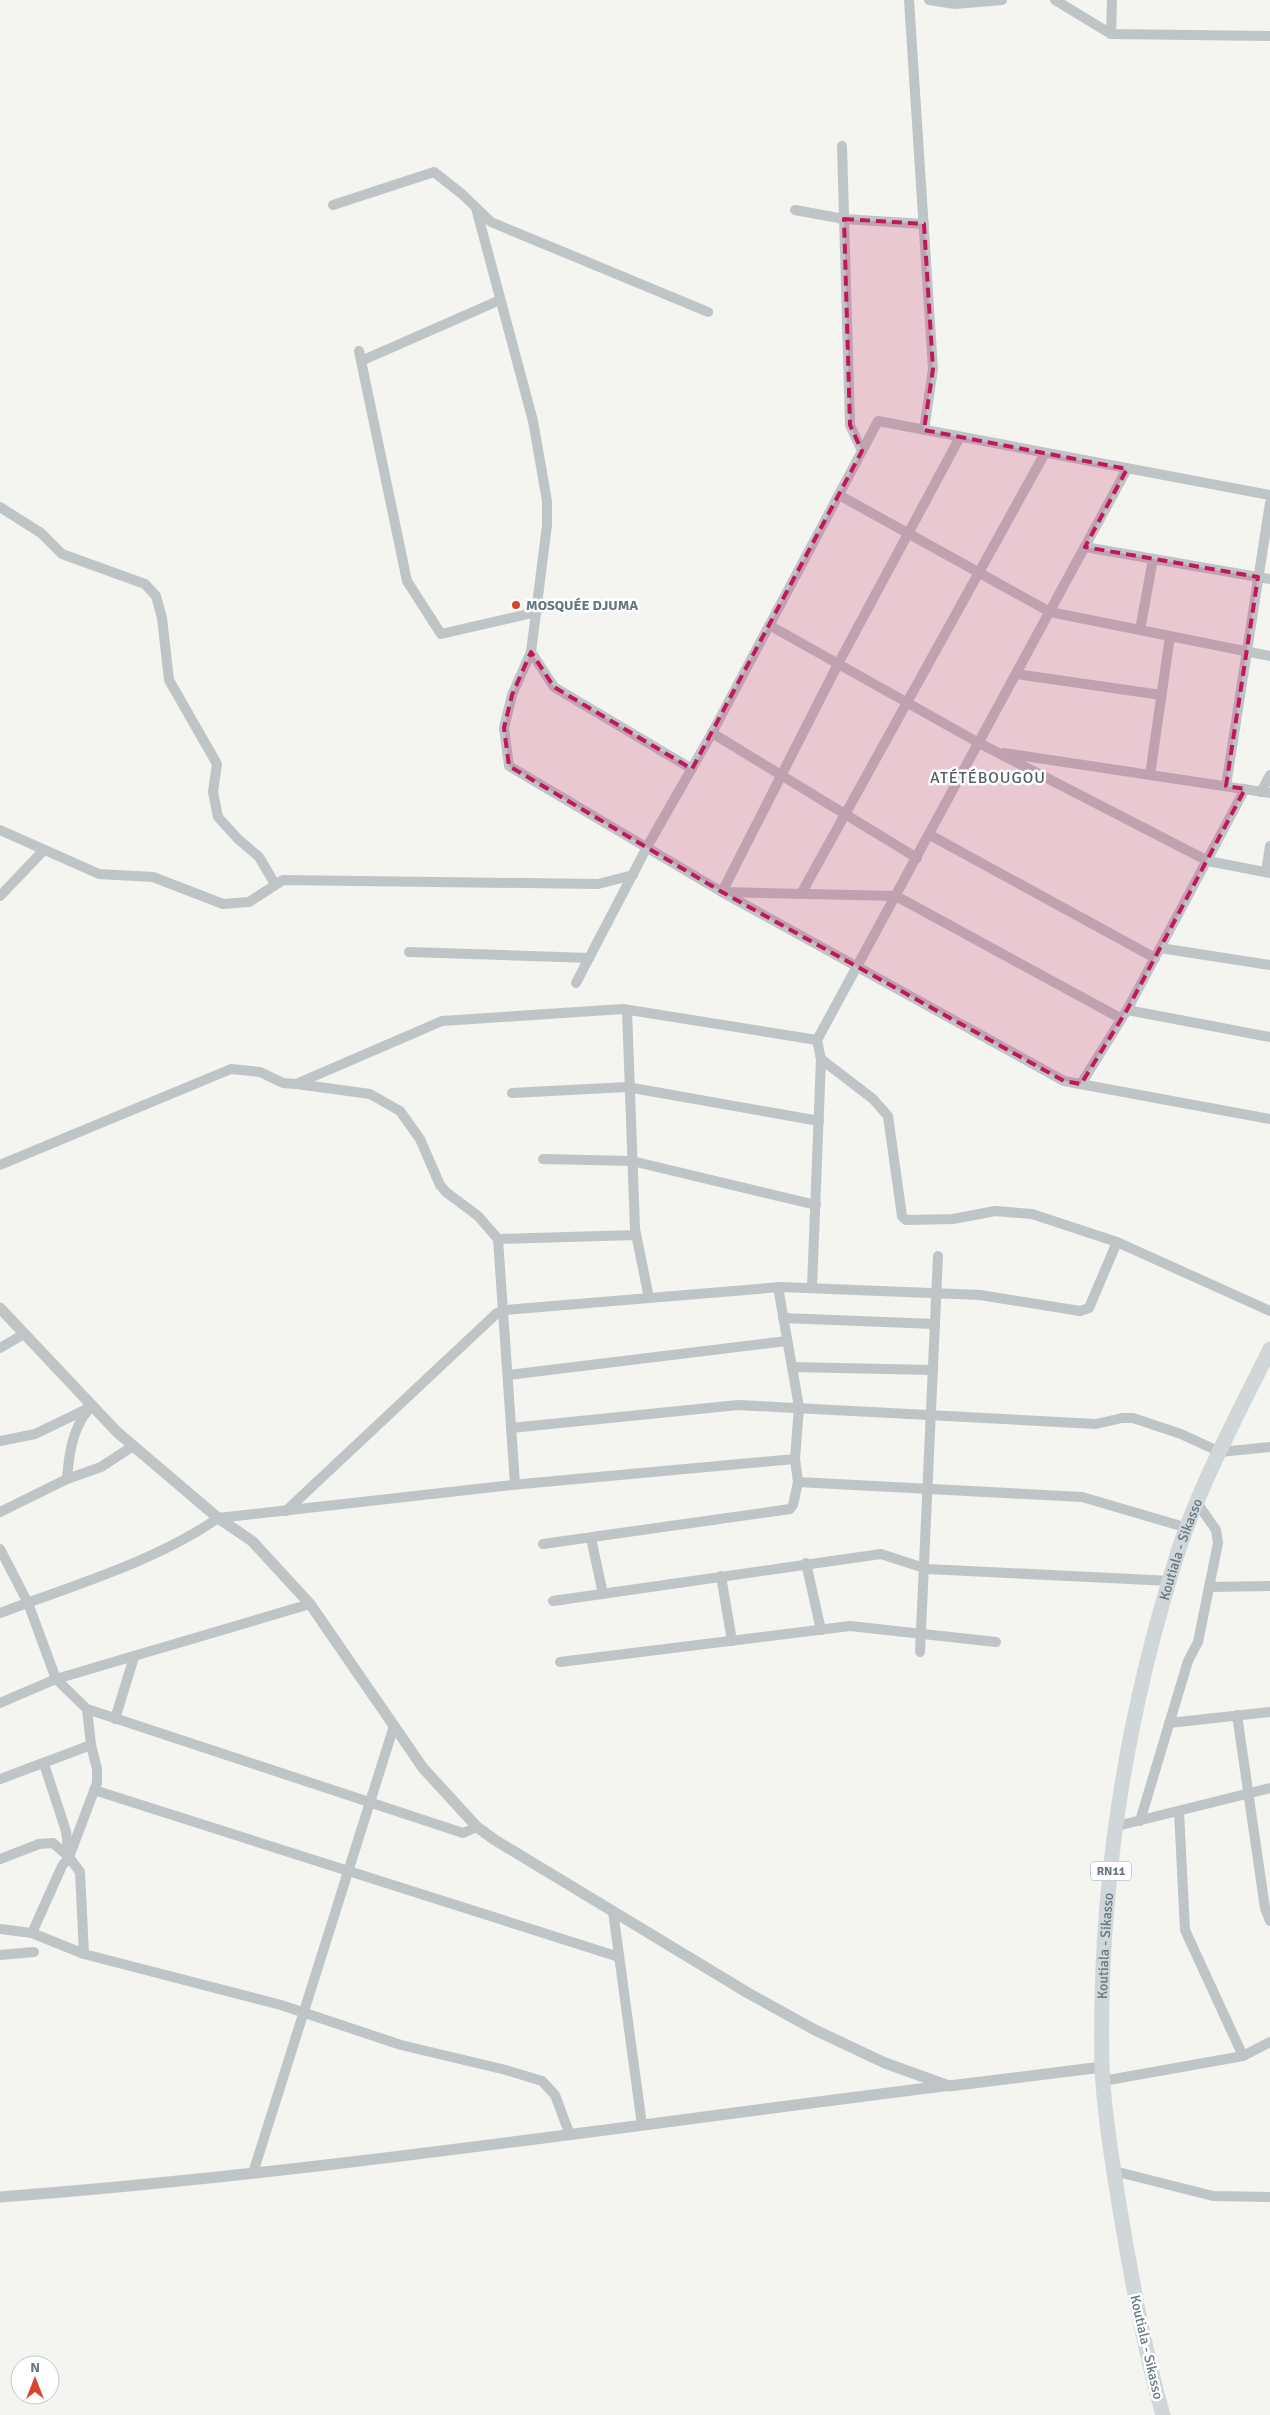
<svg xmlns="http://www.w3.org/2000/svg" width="1270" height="2415" font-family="Signika,sans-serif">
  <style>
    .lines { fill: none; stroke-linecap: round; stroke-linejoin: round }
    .minor { stroke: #bfc4c6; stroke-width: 10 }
    .tertiary { stroke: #bfc4c6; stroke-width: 11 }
    .primary { stroke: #d1d6d9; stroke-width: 15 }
    .marked { fill: #c2185b; fill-opacity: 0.2; stroke: #c2185b; stroke-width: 4; stroke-dasharray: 10 6; stroke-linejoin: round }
    .poi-dot { fill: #d9452b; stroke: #fff; stroke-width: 2 }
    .labels { text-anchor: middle; stroke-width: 5; stroke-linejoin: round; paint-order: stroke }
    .shield { fill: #fff; stroke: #929fa6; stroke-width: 1 }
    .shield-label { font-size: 12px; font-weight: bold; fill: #647680 }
    .poi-label { font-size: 14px; font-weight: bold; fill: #647680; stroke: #fff; text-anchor: start }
    .street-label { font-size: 14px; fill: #647680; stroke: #fff }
    .quarter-label { font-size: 16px; letter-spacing: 1px; fill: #525e65; stroke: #fff }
  </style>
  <rect width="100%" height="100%" fill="#f4f4f0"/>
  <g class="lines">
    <g class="minor">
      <polyline points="909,0 933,369 924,430"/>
      <polyline points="929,0 955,4 1002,0"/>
      <polyline points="1055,0 1111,34 1270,36"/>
      <polyline points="1111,34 1112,0"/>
      <polyline points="842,146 850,425 862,451"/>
      <polyline points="333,205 434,172 462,194 491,222 708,312"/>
      <polyline points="476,208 533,421 547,501 547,525 531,652 512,695 504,728 509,766 722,892 1064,1081 1270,1119"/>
      <polyline points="795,210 844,219 924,224"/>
      <polyline points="359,351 407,581 441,634 537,612"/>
      <polyline points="361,361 500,300"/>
      <polyline points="960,437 838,664 722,892 896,896 1120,1018"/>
      <polyline points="839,495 1050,612 1270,656"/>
      <polyline points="0,507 41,533 62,554 145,584 156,596 162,618 169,680 217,764 213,792 218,817 238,839 259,857 275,884"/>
      <polyline points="1085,547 1270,579"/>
      <polyline points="769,625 979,743 1208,861 1270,873"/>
      <polyline points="1140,630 1153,559"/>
      <polyline points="531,652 554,687 692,769"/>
      <polyline points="1016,674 1161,695"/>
      <polyline points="712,733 917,858"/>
      <polyline points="1004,753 1270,793"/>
      <polyline points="1150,775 1170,636"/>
      <polyline points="1226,786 1270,503"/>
      <polyline points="1261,792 1270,775"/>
      <polyline points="0,830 99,874 153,877 223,904 249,902 283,880 598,884 633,875"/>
      <polyline points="930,835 1155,958"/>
      <polyline points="1266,872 1270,846"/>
      <polyline points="801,894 1045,453"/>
      <polyline points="0,896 44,850"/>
      <polyline points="1160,948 1270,965"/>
      <polyline points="409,952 589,958"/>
      <polyline points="576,983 647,847 712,733 878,421 1270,495"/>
      <polyline points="627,1010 635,1229 649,1298"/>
      <polyline points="1127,1010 1270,1037"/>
      <polyline points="821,1059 873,1099 888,1116 902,1216 906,1220 953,1219 995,1211 1032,1214 1117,1242 1270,1311"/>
      <polyline points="297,1084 370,1094 400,1111 420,1139 440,1185 446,1192 478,1216 498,1239 515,1484"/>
      <polyline points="1081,1084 1127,1010 1245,789"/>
      <polyline points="512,1093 627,1087 819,1121"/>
      <polyline points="543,1159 632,1161 816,1205"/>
      <polyline points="0,1165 231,1069 260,1072 283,1083 296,1084 442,1021 623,1009 817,1040 1127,469"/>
      <polyline points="498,1239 636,1235"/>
      <polyline points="812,1288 821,1059 817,1040"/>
      <polyline points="783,1318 935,1324"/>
      <polyline points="0,1348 24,1334"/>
      <polyline points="792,1367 933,1370"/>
      <polyline points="508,1375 787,1341"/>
      <polyline points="511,1428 738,1405 1096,1424 1122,1418 1133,1418 1181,1434 1220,1452 1270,1447"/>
      <polyline points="0,1441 35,1434 91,1407"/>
      <path d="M67 1479C69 1454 72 1430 88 1410"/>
      <polyline points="798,1482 1082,1497 1188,1528"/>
      <polyline points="286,1511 497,1313 506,1310 781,1287 980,1295 1080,1311 1089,1308 1117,1242"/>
      <polyline points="0,1512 67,1479 101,1467 133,1446"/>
      <polyline points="591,1538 603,1594"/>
      <polyline points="543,1544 790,1509 793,1505 798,1482 795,1459 799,1407 778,1287"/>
      <polyline points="0,1549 28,1603 56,1679 87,1709 91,1745 97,1769 97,1783 69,1857 62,1866 32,1933"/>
      <polyline points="806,1563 821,1630"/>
      <polyline points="721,1576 732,1641"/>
      <polyline points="1209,1587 1270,1586"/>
      <polyline points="553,1601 881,1554 927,1569 1171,1581"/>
      <path d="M0 1613C71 1586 157 1561 218 1518L522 1484 795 1459"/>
      <polyline points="920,1652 938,1256"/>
      <polyline points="560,1662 850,1626 996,1642"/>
      <polyline points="0,1703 56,1679 310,1604"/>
      <polyline points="87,1709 463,1833 477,1827"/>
      <polyline points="1237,1715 1265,1908 1270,1921"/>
      <polyline points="115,1719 134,1657"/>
      <polyline points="1169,1723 1270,1712"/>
      <polyline points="44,1764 66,1831 69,1857 80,1872 84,1954"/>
      <polyline points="0,1779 91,1745"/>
      <polyline points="94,1790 619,1957"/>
      <polyline points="1179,1811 1185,1930 1243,2056"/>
      <polyline points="1140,1821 1188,1661 1198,1642 1218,1543 1216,1530 1198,1504"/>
      <polyline points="1117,1826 1270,1788"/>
      <polyline points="0,1859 39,1844 53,1843 69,1857"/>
      <polyline points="613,1911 642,2125"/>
      <polyline points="0,1929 32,1933 84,1954 281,2005 401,2045 506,2070 542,2081 555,2095 570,2135"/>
      <polyline points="0,1955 34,1952"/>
      <polyline points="1103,2081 1243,2056 1270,2042"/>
      <polyline points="1114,2171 1213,2196 1270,2197"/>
      <polyline points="253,2173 394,1726"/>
    </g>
    <g class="tertiary">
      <polyline points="0,1308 117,1432 218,1518 252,1541 310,1604 423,1768 477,1827 495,1840 748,1993 815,2030 885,2063 949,2086 1102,2067"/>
      <path d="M0 2197C316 2173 630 2125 944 2086"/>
    </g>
    <path class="primary" id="s1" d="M1163 2415C1143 2345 1131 2275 1119 2204 1112 2159 1104 2113 1102 2067 1098 1894 1125 1720 1177 1555 1200 1484 1237 1416 1270 1349"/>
  </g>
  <path class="marked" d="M844 219 924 224 933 369 924 430 1127 469 1085 547 1258 577 1226 786 1245 789 1127 1010 1081 1084 1064 1081 722 892 509 766 504 728 512 695 531 652 554 687 692 769 862 451 850 425Z"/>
  <circle class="poi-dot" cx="516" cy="605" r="5"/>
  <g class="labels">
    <rect class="shield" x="1091" y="1861.5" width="40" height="19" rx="4"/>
    <g class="shield-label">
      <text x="1111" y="1875">RN11</text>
    </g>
    <g class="poi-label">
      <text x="526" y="610">MOSQUÉE DJUMA</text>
    </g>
    <g class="street-label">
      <text dy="5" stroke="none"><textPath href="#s1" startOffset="880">Koutiala - Sikasso</textPath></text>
      <text dy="5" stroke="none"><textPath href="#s1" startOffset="475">Koutiala - Sikasso</textPath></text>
      <text transform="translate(1147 2347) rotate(77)" y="5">Koutiala - Sikasso</text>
    </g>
    <g class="quarter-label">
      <text x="988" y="783">ATÉTÉBOUGOU</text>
    </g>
  </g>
  <g transform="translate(35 2380)"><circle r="24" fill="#ffffff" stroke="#c1c8cc"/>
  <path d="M0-4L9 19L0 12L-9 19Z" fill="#d9452b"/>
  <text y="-8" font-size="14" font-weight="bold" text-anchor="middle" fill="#647680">N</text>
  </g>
</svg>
